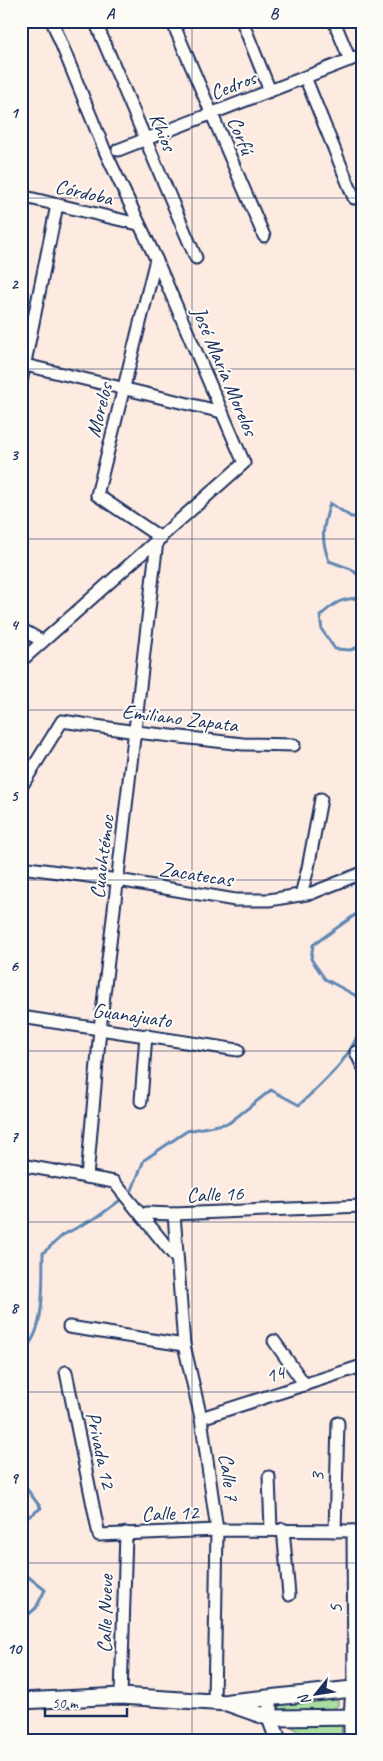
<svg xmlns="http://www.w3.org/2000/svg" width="383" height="1761" font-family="Caveat,sans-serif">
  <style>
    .green { fill: #aadea0; stroke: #62867f }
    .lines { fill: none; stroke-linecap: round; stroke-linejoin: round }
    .stream { stroke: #6188b3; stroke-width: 3 }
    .street-casing { stroke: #1b2f5e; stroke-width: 15 }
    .secondary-casing { stroke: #1b2f5e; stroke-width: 19 }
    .street { stroke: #fdfcf7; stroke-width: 11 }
    .secondary { stroke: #fdfcf7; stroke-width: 15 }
    .grid { fill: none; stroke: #1b2f5e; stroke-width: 1; stroke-opacity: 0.55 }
    .labels { text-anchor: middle; stroke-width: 4; stroke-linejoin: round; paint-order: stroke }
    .street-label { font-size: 21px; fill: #1b2f5e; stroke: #fdfcf7 }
    .neatline { fill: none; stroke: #1b2f5e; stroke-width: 2 }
    .grid-label { font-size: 16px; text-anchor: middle; font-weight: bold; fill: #1b2f5e }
  </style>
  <rect width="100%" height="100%" fill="#fdebe2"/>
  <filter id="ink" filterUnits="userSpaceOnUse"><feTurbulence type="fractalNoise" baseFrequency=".02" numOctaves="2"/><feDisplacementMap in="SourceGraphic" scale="10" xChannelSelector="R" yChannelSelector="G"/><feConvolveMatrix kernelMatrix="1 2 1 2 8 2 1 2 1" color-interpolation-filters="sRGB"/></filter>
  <g filter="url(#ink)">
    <g class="green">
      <polygon points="334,1698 338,1701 338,1705 333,1709 261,1713 257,1702"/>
      <polygon points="342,1717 341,1740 309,1740 283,1720"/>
    </g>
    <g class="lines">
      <g class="stream">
        <path d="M362 517H351L330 503C323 527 320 537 329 561L351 569 362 578"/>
        <path d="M362 598C342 598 335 602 320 616L322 630 335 649 350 650 362 646"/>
        <polyline points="362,908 359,912 313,945 311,959 325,979 362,999"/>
        <path d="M128 1194 132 1190 144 1160 187 1131 229 1123 271 1090 299 1105C325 1081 358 1053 362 1017"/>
        <path d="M21 1351C47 1337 42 1278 43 1253L63 1235 99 1216 123 1198"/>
        <polyline points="21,1488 26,1488 41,1508 21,1522"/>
        <polyline points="21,1574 26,1575 45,1590 36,1608 21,1621"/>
      </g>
      <g class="street-casing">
        <g id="street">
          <polyline points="95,21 196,258"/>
          <polyline points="172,21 264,236"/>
          <polyline points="242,21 270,91"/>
          <polyline points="334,21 350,60"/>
          <polyline points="305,77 354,198"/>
          <polyline points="118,150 362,55"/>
          <polyline points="21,196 138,224"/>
          <polyline points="156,259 97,495 161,538"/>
          <polyline points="21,364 222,412"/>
          <polyline points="21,382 57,205"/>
          <polyline points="21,629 42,641"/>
          <polyline points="21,661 244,463 156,259 105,151 52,21"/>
          <polyline points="21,787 62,721 136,732 243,744 294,745"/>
          <polyline points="21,867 118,880 235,900 269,900 312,893 362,873"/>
          <polyline points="301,895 308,868 321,799"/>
          <polyline points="21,1017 238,1050"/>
          <polyline points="356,1052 362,1065"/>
          <polyline points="141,1101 146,1035"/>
          <polyline points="21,1165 114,1182 177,1259"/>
          <polyline points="87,1177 100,1029 157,541"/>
          <polyline points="174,1214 184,1345 201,1418 217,1530 214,1702"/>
          <polyline points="142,1216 147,1213 174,1214 362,1206"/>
          <polyline points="69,1327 184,1345"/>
          <polyline points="274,1341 305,1385"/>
          <polyline points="66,1372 99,1535 217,1530 362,1531"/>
          <polyline points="201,1418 362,1366"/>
          <polyline points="269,1477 271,1529"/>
          <polyline points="283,1529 289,1595"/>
          <polyline points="335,1531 338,1423"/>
          <polyline points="353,1531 354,1688"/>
          <polyline points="121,1696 126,1533"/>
        </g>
      </g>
      <g class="secondary-casing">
        <g id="secondary">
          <polyline points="21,1701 121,1696 227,1703 270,1718 362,1717"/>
          <polyline points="229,1702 362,1688"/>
          <polyline points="270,1710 270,1718 278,1740"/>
          <polyline points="352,1740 352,1717 354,1688"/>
        </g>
      </g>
      <use href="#street" class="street"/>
      <use href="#secondary" class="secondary"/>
    </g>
  </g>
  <path class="grid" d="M192 21V1740M21 198H362M21 369H362M21 539H362M21 710H362M21 880H362M21 1051H362M21 1222H362M21 1392H362M21 1563H362"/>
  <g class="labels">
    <g class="street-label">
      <text transform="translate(233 85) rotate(-21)" y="7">Cedros</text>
      <text transform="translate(163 132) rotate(67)" y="7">Khios</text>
      <text transform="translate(241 135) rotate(67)" y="7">Corfú</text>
      <text transform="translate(84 192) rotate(13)" y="7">Córdoba</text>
      <text transform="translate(225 371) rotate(67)" y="7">José María Morelos</text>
      <text transform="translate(99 410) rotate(-76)" y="7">Morelos</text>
      <text transform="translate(180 718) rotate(7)" y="7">Emiliano Zapata</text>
      <text transform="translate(102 857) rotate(-83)" y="7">Cuauhtémoc</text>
      <text transform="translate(196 874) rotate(9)" y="7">Zacatecas</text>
      <text transform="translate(132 1015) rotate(8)" y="7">Guanajuato</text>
      <text transform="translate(215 1194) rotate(-2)" y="7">Calle 16</text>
      <text transform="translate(275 1374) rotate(-18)" y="7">14</text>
      <text transform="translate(101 1450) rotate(78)" y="7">Privada 12</text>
      <text transform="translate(229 1477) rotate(82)" y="7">Calle 7</text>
      <text transform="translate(317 1477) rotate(-88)" y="7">3</text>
      <text transform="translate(170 1513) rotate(-2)" y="7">Calle 12</text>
      <text transform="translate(335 1609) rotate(-90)" y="7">5</text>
      <text transform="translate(105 1614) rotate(-89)" y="7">Calle Nueve</text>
    </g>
  </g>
  <rect width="383" height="1761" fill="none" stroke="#fdfcf7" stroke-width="55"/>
  <g transform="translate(316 1694) rotate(240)" stroke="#fdfcf7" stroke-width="4" paint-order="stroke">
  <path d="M0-4L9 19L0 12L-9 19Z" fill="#1b2f5e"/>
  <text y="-8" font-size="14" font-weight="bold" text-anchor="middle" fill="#1b2f5e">N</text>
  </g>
  <path d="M45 1708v8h82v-8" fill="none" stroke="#1b2f5e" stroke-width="2.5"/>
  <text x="52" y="1708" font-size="15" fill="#1b2f5e" stroke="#fdfcf7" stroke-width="4" paint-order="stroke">50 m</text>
  <rect x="28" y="28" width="328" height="1706" class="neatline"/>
  <g class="grid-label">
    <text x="110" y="19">A</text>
    <text x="274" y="19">B</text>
    <text x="14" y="118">1</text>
    <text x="14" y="289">2</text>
    <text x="14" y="460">3</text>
    <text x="14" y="630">4</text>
    <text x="14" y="801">5</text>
    <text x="14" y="971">6</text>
    <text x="14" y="1142">7</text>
    <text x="14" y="1313">8</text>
    <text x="14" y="1483">9</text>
    <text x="14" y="1654">10</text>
  </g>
</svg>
